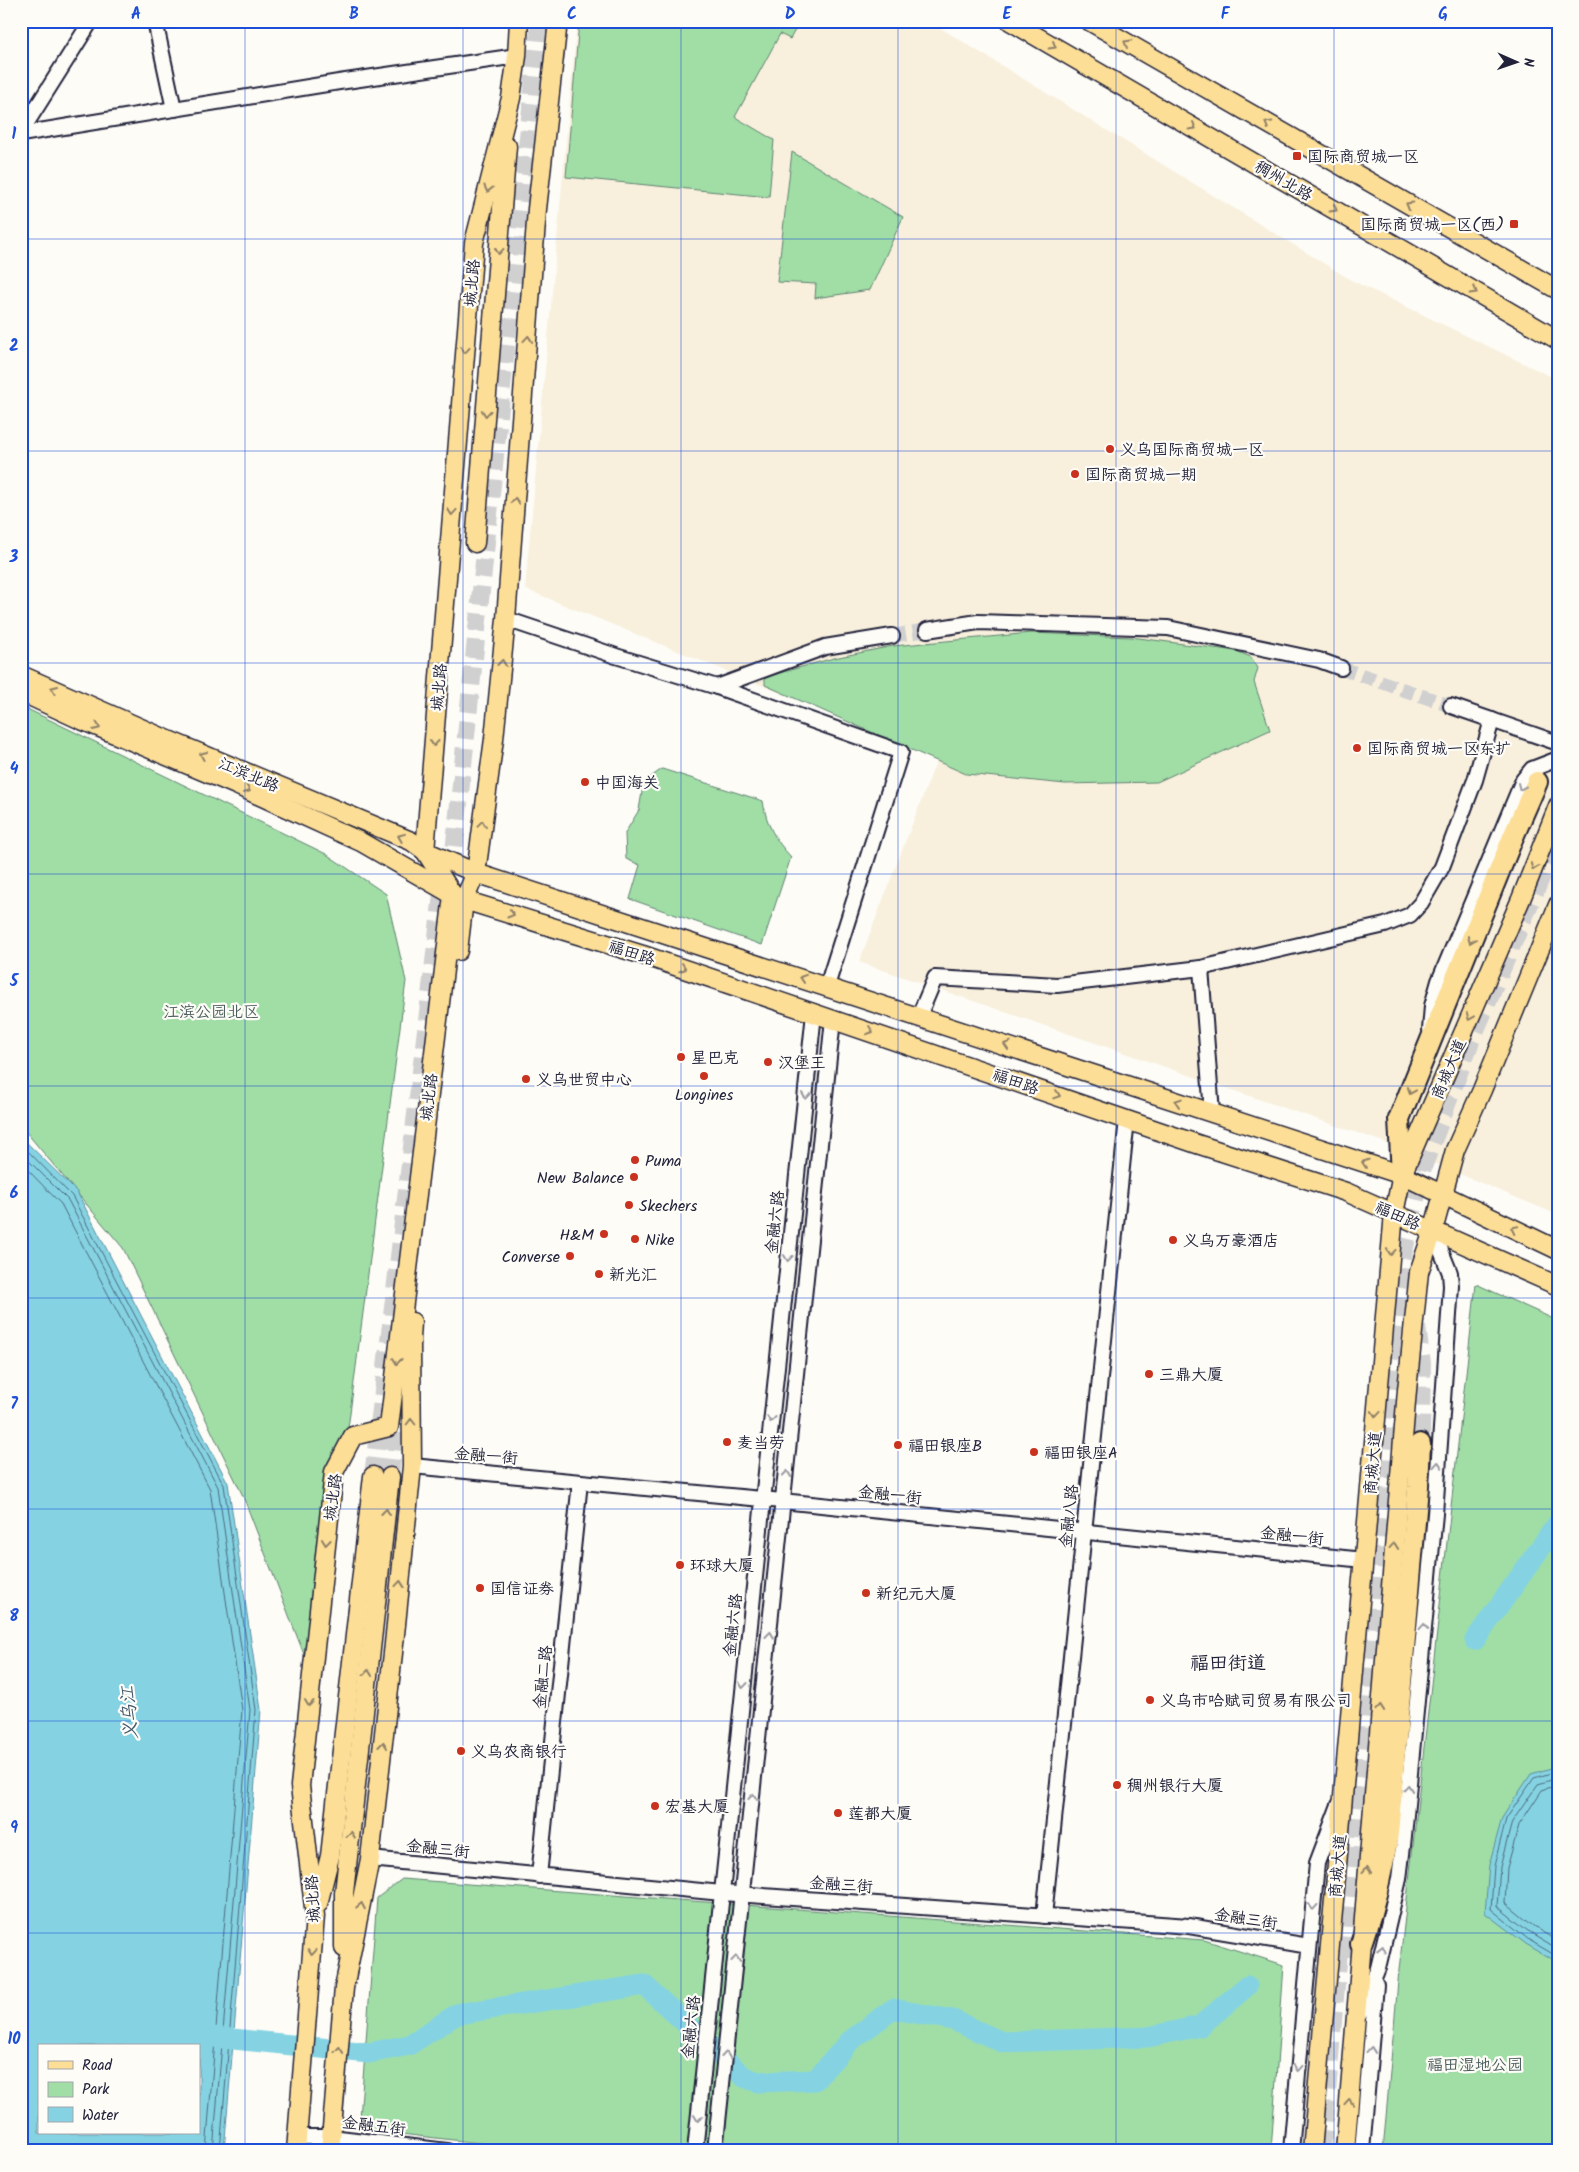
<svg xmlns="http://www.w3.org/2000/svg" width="1579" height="2172" font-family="Kalam,'LXGW WenKai TC',sans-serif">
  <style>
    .built { fill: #f8f0dd }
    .green { fill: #a0dea6; stroke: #618070 }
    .water { fill: #85d3e2; stroke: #5d8c9f; fill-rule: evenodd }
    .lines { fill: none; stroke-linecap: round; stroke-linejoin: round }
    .shore { stroke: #4a697e; stroke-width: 1 }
    .river { stroke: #85d3e2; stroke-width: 21 }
    .minor-tunnel { stroke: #d1d0d1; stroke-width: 14; stroke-dasharray: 14 7; stroke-linecap: butt }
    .major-tunnel { stroke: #d1d0d1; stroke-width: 18; stroke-dasharray: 18 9; stroke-linecap: butt }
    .highway-tunnel { stroke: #d1d0d1; stroke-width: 20; stroke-dasharray: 20 10; stroke-linecap: butt }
    .minor-casing { stroke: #22223b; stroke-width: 18 }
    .major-casing { stroke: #22223b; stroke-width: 21 }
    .highway-casing { stroke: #22223b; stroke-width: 24 }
    .minor { stroke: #fdfcf7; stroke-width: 14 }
    .major { stroke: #fcde96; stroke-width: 18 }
    .highway { stroke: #fcde96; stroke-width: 20 }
    .oneway { stroke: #8f8068 }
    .oneway2 { stroke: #9a9aa2 }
    .grid { fill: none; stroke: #1d4ed8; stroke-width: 1; stroke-opacity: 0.55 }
    .poi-dot { fill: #c8321e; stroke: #fdfcf7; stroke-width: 2 }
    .labels { text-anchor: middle; stroke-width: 4.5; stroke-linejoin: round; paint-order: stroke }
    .poi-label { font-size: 16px; fill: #22223b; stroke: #fdfcf7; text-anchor: start }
    .street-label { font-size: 16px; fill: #22223b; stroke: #fdfcf7 }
    .park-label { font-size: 16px; fill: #485a5b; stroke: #fdfcf7 }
    .water-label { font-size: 18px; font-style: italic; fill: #40576d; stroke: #fdfcf7 }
    .quarter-label { font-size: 19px; fill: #22223b; stroke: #fdfcf7 }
    .neatline { fill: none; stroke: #1d4ed8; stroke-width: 2 }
    .grid-label { font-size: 16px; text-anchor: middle; font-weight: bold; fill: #1d4ed8 }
  </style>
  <rect width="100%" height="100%" fill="#fdfcf7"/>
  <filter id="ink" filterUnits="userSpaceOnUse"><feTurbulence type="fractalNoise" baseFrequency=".02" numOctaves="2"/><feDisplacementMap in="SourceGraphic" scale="10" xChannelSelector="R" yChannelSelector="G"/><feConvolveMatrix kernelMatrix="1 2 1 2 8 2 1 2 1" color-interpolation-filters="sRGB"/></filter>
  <g filter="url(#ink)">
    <polygon class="built" points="577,21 929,21 1351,280 1558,380 1558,1215 1378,1140 859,962 938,757 525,589"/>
    <g class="green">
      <polygon points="579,21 800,21 790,39 780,34 735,117 774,140 769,197 566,177"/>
      <polygon points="792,152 903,217 870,290 815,298 816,284 777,282"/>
      <polygon points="1031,633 1131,637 1236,651 1251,657 1258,668 1254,682 1270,730 1157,782 1065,784 966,774 765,685 765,677 834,658 893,646"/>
      <polygon points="21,706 326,854 386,894 406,981 315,1683 243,1496 123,1248 21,1126"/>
      <path d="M662 769 763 801C766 824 775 840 791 857L762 945 630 899 640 865 626 859 625 833 639 810 643 786 648 779Z"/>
      <polygon points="1476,1284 1558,1321 1558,2151 1383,2151 1399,1970"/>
      <polygon points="402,1879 1204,1940 1284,1965 1271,2151 550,2151 374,2131 360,2118 377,1898"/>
    </g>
    <g class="water">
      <path d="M21 1137 77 1192 228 1483 261 1710 224 2151H21ZM39 2046H199V2133H39Z"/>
      <polygon points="1558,1766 1558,1963 1526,1944 1485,1913 1489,1865 1502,1818 1531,1774"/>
    </g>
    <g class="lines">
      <g class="shore">
        <polyline points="21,1144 72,1196 224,1485 256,1710 220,2151"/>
        <polyline points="21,1153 68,1200 218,1487 250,1710 213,2151"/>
        <polyline points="21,1163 61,1204 210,1489 242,1710 206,2151"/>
        <polyline points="1558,1771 1534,1778 1506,1819 1494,1866 1491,1909 1529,1940 1558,1957"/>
        <polyline points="1558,1778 1538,1784 1512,1822 1500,1867 1497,1906 1533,1935 1558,1950"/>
        <polyline points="1558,1785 1542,1790 1519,1825 1507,1868 1505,1903 1537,1929 1558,1941"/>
      </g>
      <g class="river">
        <polyline points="1475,1640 1558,1523"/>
        <polyline points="204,2036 369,2053 409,2045 457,2014 644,1985 744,2077 758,2082 815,2080 850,2041 893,2009 953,2020 1002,2042 1148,2037 1200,2026 1247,1986"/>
      </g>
      <g class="minor-tunnel">
        <polyline points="892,636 927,630"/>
        <polyline points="1341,668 1451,706"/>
      </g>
      <g class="major-tunnel">
        <polyline points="449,900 540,21"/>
        <polyline points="373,1476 443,886"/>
        <polyline points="390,1477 397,1411"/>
      </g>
      <g class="highway-tunnel">
        <polyline points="1416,1327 1421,1363 1420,1444"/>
        <polyline points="1390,1347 1403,1251 1422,1167 1470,1041 1558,836"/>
        <polyline points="1349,1957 1402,1331"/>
        <polyline points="1321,2151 1339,1939"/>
      </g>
      <g class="minor-casing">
        <g id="minor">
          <polyline points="155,21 174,109"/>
          <polyline points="21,132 91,21"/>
          <polyline points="21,134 339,82 517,56"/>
          <polyline points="506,619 616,656 717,687 901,752 827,986"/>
          <polyline points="927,630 978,622 1168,628 1319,660 1341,668"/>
          <polyline points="717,687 825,647 892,636"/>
          <polyline points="1451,706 1558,743"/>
          <polyline points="1201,968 1212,1113"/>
          <polyline points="919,1016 935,978 1057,985 1201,968 1385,925 1410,915 1421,903 1442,867 1475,780 1492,720"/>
          <polyline points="1430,1030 1432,1006 1439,981 1523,780 1532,769 1558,759"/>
          <polyline points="412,1466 762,1499 1364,1560"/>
          <polyline points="370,1859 722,1893 1189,1926 1309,1946"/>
          <polyline points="539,1876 580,1482"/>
          <polyline points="1044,1916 1127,1119"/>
          <polyline points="1360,2013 1378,1968 1399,1879 1403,1846 1435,1514 1451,1286 1450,1273 1433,1231"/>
          <polyline points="297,2137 331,2137 447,2151"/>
          <polyline points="695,2151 814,1013"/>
          <polyline points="715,2151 833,1019"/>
          <polyline points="1291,2151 1317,1863 1339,1805"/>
          <polyline points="1362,2151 1376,1985"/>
        </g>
      </g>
      <g class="major-casing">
        <g id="major">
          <polyline points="1010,21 1558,340"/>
          <polyline points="1089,21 1558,290"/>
          <polyline points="475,543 507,146"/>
          <polyline points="21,675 159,736 411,841 425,851 476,873 1402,1175 1558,1250"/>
          <polyline points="21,692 79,719 236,785 361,842 453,895 464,900 643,955 1197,1144 1346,1192 1558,1286"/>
          <polyline points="458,951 464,900 476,873 494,739 506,619 537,209 558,21"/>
          <polyline points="318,1904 330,1856 373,1476"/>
          <polyline points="344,1948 344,1893 390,1477"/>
          <polyline points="296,2151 315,1916 300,1786 334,1472 353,1436 389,1427 453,895 425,851 474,243 511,98 517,56 519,21"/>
          <polyline points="330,2151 344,1988 370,1859 394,1644 412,1466 411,1339 412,1322"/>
          <polyline points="1312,2151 1394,1213 1402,1175 1521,899 1558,806"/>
          <polyline points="1345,2151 1407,1390 1419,1272 1433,1231 1455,1150 1482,1090 1558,905"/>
        </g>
      </g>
      <g class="highway-casing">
        <g id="highway">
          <polyline points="1402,1175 1399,1119 1513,837 1537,782"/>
          <path d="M1361 1944C1374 1907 1383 1872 1388 1833L1418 1487 1420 1444"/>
          <polyline points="1312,2151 1313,2150"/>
        </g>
      </g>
      <use href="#minor" class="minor"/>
      <use href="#major" class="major"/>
      <use href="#highway" class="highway"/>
    </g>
    <defs><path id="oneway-chevron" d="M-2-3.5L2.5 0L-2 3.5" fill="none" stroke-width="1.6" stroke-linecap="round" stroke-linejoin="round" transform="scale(1.25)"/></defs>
    <g class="oneway">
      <use href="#oneway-chevron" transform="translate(1127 43) rotate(-150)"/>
      <use href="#oneway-chevron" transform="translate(1053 46) rotate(30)"/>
      <use href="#oneway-chevron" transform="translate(1268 124) rotate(-150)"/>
      <use href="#oneway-chevron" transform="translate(1193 127) rotate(30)"/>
      <use href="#oneway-chevron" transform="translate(488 189) rotate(104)"/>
      <use href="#oneway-chevron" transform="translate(1409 205) rotate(-150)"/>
      <use href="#oneway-chevron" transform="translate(1334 209) rotate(30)"/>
      <use href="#oneway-chevron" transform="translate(499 251) rotate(95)"/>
      <use href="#oneway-chevron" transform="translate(1474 291) rotate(30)"/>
      <use href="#oneway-chevron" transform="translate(528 339) rotate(-85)"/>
      <use href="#oneway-chevron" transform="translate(465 350) rotate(95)"/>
      <use href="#oneway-chevron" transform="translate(486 413) rotate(95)"/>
      <use href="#oneway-chevron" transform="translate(515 501) rotate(-86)"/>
      <use href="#oneway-chevron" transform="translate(452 512) rotate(95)"/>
      <use href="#oneway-chevron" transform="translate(502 663) rotate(-84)"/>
      <use href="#oneway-chevron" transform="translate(54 689) rotate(-156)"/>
      <use href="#oneway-chevron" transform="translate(97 727) rotate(23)"/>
      <use href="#oneway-chevron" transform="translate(434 743) rotate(95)"/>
      <use href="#oneway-chevron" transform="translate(203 755) rotate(-157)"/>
      <use href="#oneway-chevron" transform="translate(247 790) rotate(24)"/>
      <use href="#oneway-chevron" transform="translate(482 824) rotate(-82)"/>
      <use href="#oneway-chevron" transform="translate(401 837) rotate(-158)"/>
      <use href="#oneway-chevron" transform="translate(1534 867) rotate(111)"/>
      <use href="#oneway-chevron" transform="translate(511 914) rotate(17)"/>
      <use href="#oneway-chevron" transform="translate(1471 940) rotate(112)"/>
      <use href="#oneway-chevron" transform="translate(683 968) rotate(19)"/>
      <use href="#oneway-chevron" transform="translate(803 978) rotate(-162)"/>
      <use href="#oneway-chevron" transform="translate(1470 1017) rotate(113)"/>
      <use href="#oneway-chevron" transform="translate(870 1031) rotate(19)"/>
      <use href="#oneway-chevron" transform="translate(1007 1045) rotate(-162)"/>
      <use href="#oneway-chevron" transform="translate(1411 1091) rotate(113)"/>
      <use href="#oneway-chevron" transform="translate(1057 1095) rotate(19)"/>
      <use href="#oneway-chevron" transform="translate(1178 1102) rotate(-162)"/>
      <use href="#oneway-chevron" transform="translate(1365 1163) rotate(-162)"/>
      <use href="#oneway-chevron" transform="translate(1514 1229) rotate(-154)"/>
      <use href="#oneway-chevron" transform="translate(1391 1252) rotate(95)"/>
      <use href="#oneway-chevron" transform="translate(397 1361) rotate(97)"/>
      <use href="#oneway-chevron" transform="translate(1376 1414) rotate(95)"/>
      <use href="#oneway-chevron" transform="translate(411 1422) rotate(-90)"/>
      <use href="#oneway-chevron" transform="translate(386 1512) rotate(-84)"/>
      <use href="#oneway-chevron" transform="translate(326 1542) rotate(96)"/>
      <use href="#oneway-chevron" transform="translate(1394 1546) rotate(-85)"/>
      <use href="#oneway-chevron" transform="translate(400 1584) rotate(-85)"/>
      <use href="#oneway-chevron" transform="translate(368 1673) rotate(-84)"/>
      <use href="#oneway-chevron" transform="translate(309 1703) rotate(96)"/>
      <use href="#oneway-chevron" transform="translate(1380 1708) rotate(-85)"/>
      <use href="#oneway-chevron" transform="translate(383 1745) rotate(-84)"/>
      <use href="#oneway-chevron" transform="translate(351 1835) rotate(-84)"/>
      <use href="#oneway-chevron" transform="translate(1367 1870) rotate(-85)"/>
      <use href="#oneway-chevron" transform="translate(361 1906) rotate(-79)"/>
      <use href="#oneway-chevron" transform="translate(312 1952) rotate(95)"/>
      <use href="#oneway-chevron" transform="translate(339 2050) rotate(-85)"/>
      <use href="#oneway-chevron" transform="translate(1349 2102) rotate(-86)"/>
    </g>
    <g class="oneway2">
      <use href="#oneway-chevron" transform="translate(1521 787) rotate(114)"/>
      <use href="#oneway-chevron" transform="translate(806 1096) rotate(96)"/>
      <use href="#oneway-chevron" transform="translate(788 1258) rotate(96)"/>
      <use href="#oneway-chevron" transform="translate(771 1419) rotate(96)"/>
      <use href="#oneway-chevron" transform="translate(1438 1465) rotate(-86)"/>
      <use href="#oneway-chevron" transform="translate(787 1474) rotate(-84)"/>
      <use href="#oneway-chevron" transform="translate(1424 1627) rotate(-85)"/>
      <use href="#oneway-chevron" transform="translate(770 1635) rotate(-84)"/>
      <use href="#oneway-chevron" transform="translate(743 1685) rotate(96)"/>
      <use href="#oneway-chevron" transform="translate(1408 1788) rotate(-85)"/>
      <use href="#oneway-chevron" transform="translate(753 1797) rotate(-84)"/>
      <use href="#oneway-chevron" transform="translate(1313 1907) rotate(95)"/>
      <use href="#oneway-chevron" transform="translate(1382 1949) rotate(-77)"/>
      <use href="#oneway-chevron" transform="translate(736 1959) rotate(-84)"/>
      <use href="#oneway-chevron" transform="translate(1371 2050) rotate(-85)"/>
      <use href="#oneway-chevron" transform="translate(726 2055) rotate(-84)"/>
      <use href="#oneway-chevron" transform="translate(1298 2068) rotate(95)"/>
      <use href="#oneway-chevron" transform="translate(698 2118) rotate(96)"/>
    </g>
  </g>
  <path class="grid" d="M245 21V2151M463 21V2151M681 21V2151M898 21V2151M1116 21V2151M1334 21V2151M21 239H1558M21 451H1558M21 663H1558M21 874H1558M21 1086H1558M21 1298H1558M21 1509H1558M21 1721H1558M21 1933H1558"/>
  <g class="poi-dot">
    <rect x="1292" y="151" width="10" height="10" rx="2.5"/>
    <rect x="1509" y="219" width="10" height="10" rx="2.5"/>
    <circle cx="1110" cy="449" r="5"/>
    <circle cx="1075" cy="474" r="5"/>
    <circle cx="1357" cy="748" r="5"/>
    <circle cx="585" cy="782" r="5"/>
    <circle cx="681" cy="1057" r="5"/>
    <circle cx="768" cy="1062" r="5"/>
    <circle cx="704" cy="1076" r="5"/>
    <circle cx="526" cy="1079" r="5"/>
    <circle cx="635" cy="1160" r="5"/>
    <circle cx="634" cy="1177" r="5"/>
    <circle cx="629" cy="1205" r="5"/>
    <circle cx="604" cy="1234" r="5"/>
    <circle cx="635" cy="1239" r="5"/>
    <circle cx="1173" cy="1240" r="5"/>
    <circle cx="570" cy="1256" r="5"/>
    <circle cx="599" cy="1274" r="5"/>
    <circle cx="1149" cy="1374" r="5"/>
    <circle cx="727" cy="1442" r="5"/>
    <circle cx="898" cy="1445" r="5"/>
    <circle cx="1034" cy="1452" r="5"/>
    <circle cx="680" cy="1565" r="5"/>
    <circle cx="480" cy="1588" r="5"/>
    <circle cx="866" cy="1593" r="5"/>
    <circle cx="1150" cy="1700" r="5"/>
    <circle cx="461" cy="1751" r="5"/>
    <circle cx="1117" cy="1785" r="5"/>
    <circle cx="655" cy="1806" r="5"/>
    <circle cx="838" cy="1813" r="5"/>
  </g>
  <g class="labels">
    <g class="poi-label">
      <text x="1307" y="162">国际商贸城一区</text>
      <text x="1504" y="230" text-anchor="end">国际商贸城一区(西)</text>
      <text x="1120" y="455">义乌国际商贸城一区</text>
      <text x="1085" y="480">国际商贸城一期</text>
      <text x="1367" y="754">国际商贸城一区东扩</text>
      <text x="595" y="788">中国海关</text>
      <text x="691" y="1063">星巴克</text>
      <text x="778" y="1068">汉堡王</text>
      <text x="536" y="1085">义乌世贸中心</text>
      <text x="704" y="1100" text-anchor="middle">Longines</text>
      <text x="645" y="1166">Puma</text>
      <text x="624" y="1183" text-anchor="end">New Balance</text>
      <text x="639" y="1211">Skechers</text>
      <text x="594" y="1240" text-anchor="end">H&amp;M</text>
      <text x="645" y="1245">Nike</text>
      <text x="1183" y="1246">义乌万豪酒店</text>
      <text x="560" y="1262" text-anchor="end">Converse</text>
      <text x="609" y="1280">新光汇</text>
      <text x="1159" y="1380">三鼎大厦</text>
      <text x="737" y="1448">麦当劳</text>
      <text x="908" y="1451">福田银座B</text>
      <text x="1044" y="1458">福田银座A</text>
      <text x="690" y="1571">环球大厦</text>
      <text x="490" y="1594">国信证券</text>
      <text x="876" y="1599">新纪元大厦</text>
      <text x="1160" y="1706">义乌市哈赋司贸易有限公司</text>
      <text x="471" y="1757">义乌农商银行</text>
      <text x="1127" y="1791">稠州银行大厦</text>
      <text x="665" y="1812">宏基大厦</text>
      <text x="848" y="1819">莲都大厦</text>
    </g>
    <g class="street-label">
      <text transform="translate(1284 180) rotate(30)" y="6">稠州北路</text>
      <text transform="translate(471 283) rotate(-85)" y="6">城北路</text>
      <text transform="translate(438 687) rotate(-85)" y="6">城北路</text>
      <text transform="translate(249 774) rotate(23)" y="6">江滨北路</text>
      <text transform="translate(632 952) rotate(18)" y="6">福田路</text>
      <text transform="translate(1448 1069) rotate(-67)" y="6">商城大道</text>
      <text transform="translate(1016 1081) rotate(19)" y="6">福田路</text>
      <text transform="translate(428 1097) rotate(-83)" y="6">城北路</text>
      <text transform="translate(1398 1215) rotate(24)" y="6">福田路</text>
      <text transform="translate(774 1222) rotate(-84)" y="6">金融六路</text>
      <text transform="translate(486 1455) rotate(5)" y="6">金融一街</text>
      <text transform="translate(1372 1463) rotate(-85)" y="6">商城大道</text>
      <text transform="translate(890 1494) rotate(6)" y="6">金融一街</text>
      <text transform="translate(332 1497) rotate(-82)" y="6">城北路</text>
      <text transform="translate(1068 1516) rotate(-84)" y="6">金融八路</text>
      <text transform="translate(1292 1535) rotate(6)" y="6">金融一街</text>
      <text transform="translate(732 1625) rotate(-84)" y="6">金融六路</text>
      <text transform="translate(542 1677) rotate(-84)" y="6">金融二路</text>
      <text transform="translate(438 1848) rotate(6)" y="6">金融三街</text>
      <text transform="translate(1337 1866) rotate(-85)" y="6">商城大道</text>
      <text transform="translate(841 1884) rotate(4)" y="6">金融三街</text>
      <text transform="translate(312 1899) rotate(-94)" y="6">城北路</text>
      <text transform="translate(1246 1918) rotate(9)" y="6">金融三街</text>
      <text transform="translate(690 2027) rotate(-84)" y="6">金融六路</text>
      <text transform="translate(374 2125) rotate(7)" y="6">金融五街</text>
    </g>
    <g class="park-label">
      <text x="211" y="1017">江滨公园北区</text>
      <text x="1475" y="2070">福田湿地公园</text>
    </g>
    <g class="water-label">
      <text transform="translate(129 1713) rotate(-95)" y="6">义乌江</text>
    </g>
    <g class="quarter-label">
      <text x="1228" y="1669">福田街道</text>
    </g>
  </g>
  <rect width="1579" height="2172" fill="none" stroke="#fdfcf7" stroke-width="55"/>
  <rect x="38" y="2044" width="162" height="90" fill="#fdfcf7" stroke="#a5a5ac"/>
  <rect x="48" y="2061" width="25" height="8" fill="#fcde96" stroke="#a5a5ac"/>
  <text x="82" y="2070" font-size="15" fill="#22223b">Road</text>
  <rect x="48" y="2082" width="25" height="15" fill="#a0dea6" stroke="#a5a5ac"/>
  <text x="82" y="2094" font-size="15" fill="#22223b">Park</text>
  <rect x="48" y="2107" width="25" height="15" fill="#85d3e2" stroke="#a5a5ac"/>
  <text x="82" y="2120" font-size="15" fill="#22223b">Water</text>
  <g transform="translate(1516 62) rotate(92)" stroke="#fdfcf7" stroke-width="4" paint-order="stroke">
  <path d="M0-4L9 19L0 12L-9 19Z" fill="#22223b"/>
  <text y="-8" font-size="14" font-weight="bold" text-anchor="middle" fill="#22223b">N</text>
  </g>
  <rect x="28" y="28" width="1524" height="2116" class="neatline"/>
  <g class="grid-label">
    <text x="136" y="19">A</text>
    <text x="354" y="19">B</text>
    <text x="572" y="19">C</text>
    <text x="790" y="19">D</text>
    <text x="1007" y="19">E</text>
    <text x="1225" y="19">F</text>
    <text x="1443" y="19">G</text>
    <text x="14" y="139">1</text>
    <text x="14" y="351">2</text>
    <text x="14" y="562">3</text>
    <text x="14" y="774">4</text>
    <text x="14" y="986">5</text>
    <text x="14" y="1198">6</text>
    <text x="14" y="1409">7</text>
    <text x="14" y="1621">8</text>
    <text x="14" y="1833">9</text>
    <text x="14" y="2044">10</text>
  </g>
</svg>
